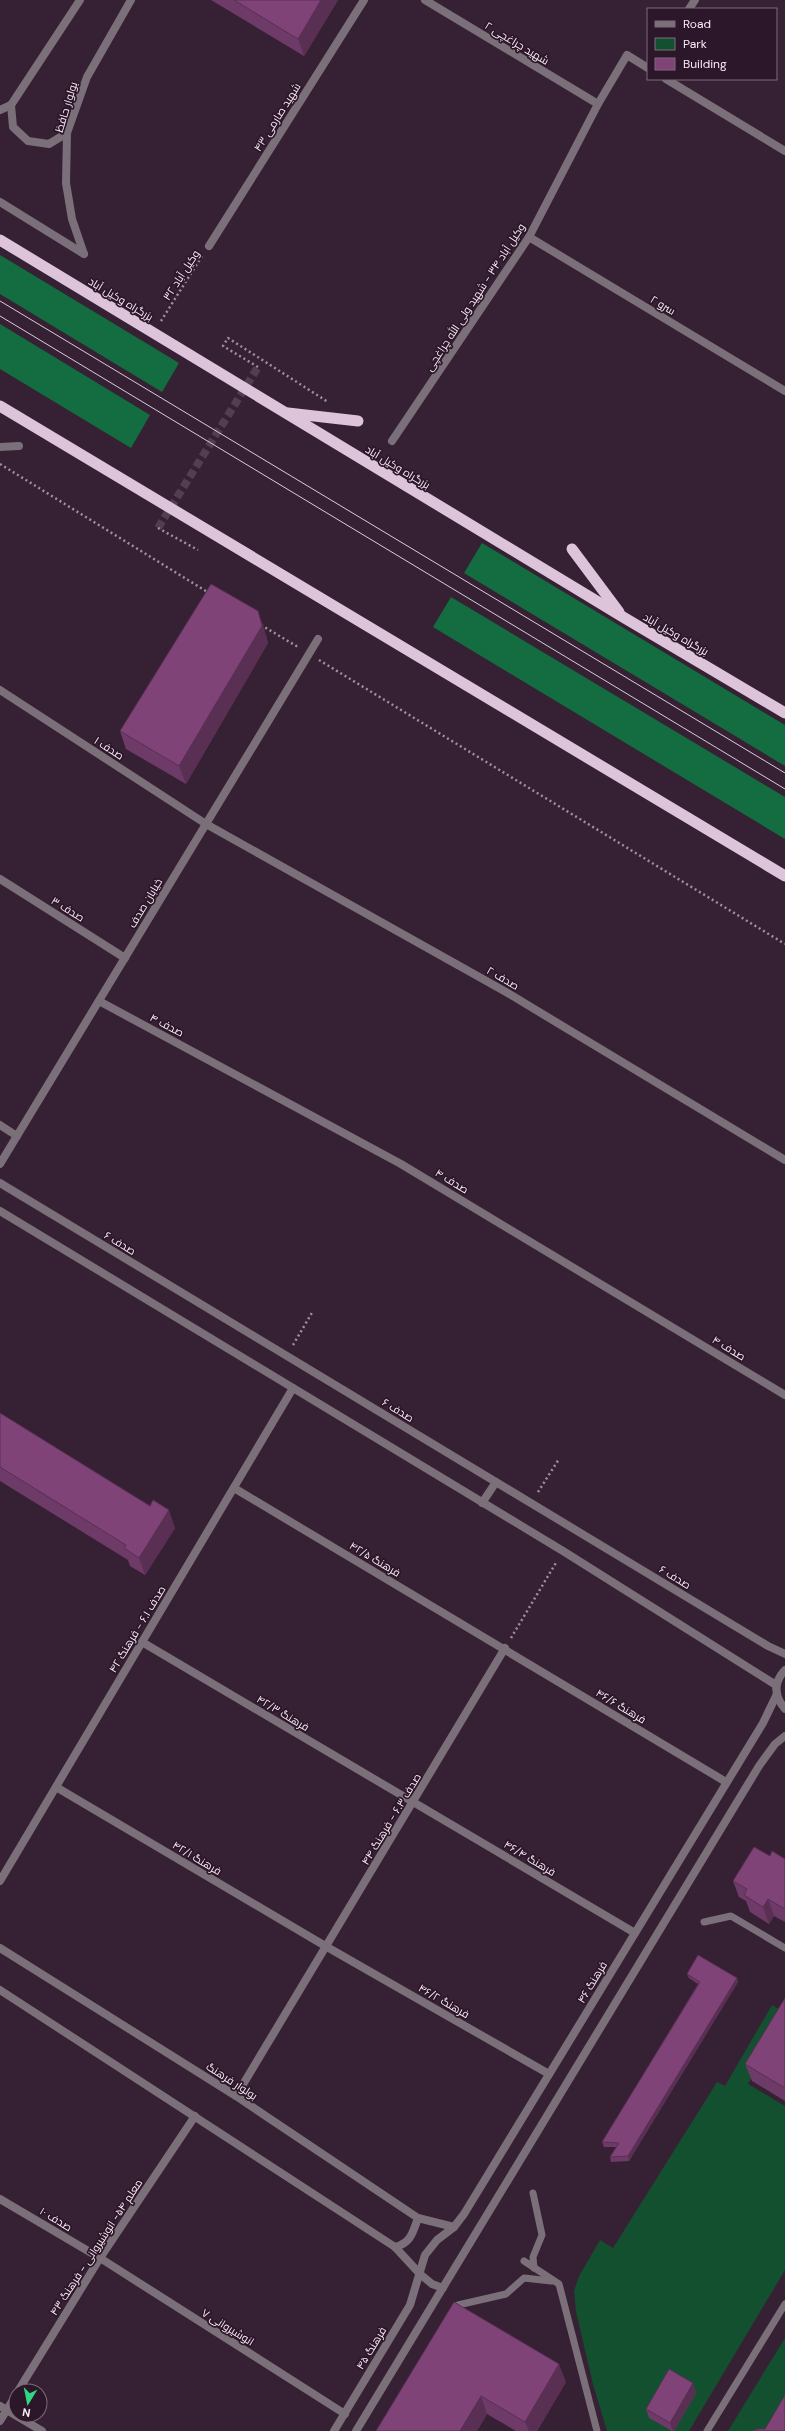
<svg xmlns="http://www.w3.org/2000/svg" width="785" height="2431" font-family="'DM Sans',Cairo,sans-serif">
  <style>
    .green { fill: #13502f }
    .forest { fill: #136d40 }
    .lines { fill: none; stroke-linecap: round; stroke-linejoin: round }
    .pedestrian-tunnel { stroke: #533e50; stroke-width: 8; stroke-dasharray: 8 4; stroke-linecap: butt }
    .path { stroke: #a18f9e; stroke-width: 2.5; stroke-dasharray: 2 3; stroke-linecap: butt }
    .service { stroke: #7b6f79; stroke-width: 7 }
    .minor { stroke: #7b6f79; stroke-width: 8 }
    .tertiary { stroke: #7b6f79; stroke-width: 8 }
    .trunk { stroke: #dec4da; stroke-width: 11 }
    .tram { stroke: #dbcbd8; stroke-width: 1 }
    .wall { fill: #6e3a67 }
    .shaded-wall { fill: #5a2f54 }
    .building { fill: #804378; stroke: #5a2f54 }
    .labels { text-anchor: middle; stroke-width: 3.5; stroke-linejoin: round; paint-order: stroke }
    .street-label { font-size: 11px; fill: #faebf7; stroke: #2c1629 }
  </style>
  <rect width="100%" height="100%" fill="#362033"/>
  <g class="green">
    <polygon points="772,2005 785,2013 785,2020 748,2084 785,2106 785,2270 689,2431 607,2431 593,2384 576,2312 574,2291 579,2276 600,2240 613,2248 717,2082 725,2086"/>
    <polygon points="785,2338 785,2403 768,2431 728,2431"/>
  </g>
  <g class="forest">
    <polygon points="0,255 179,363 162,392 0,294"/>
    <polygon points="0,324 150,415 131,448 0,369"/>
    <polygon points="482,543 785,725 785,766 464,573"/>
    <polygon points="451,597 785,797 785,839 433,627"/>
  </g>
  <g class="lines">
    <polyline class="pedestrian-tunnel" points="158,528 258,367"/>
    <g class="path">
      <polyline points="161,321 202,256"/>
      <polyline points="258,367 223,346 228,338 328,402"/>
      <polyline points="0,464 209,593"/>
      <polyline points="158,528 198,550"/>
      <polyline points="261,625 298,647"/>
      <polyline points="319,660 785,944"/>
      <polyline points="293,1345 313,1311"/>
      <polyline points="538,1492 559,1459"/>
      <polyline points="511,1638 557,1561"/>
    </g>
    <g class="service">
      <polyline points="704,1922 731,1916 785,1948"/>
      <polyline points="533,2193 542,2235 533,2257 534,2268"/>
      <polyline points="524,2261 559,2284 597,2431"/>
      <polyline points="458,2305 506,2294 524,2278 551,2281"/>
      <polyline points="707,2431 785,2304"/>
    </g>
    <g class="minor">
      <polyline points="425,0 598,104"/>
      <polyline points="689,9 695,0"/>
      <polyline points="666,79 785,151"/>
      <polyline points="529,237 785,391"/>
      <polyline points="209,246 364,0"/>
      <polyline points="392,441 529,237 598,104 627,55 648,68"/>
      <polyline points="0,690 206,824 506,992 785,1160"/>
      <polyline points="0,879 125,958"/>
      <polyline points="99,1001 401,1164 785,1395"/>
      <polyline points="0,1125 17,1136"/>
      <polyline points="0,1183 768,1646 785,1654"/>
      <polyline points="0,1211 563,1551 776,1685"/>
      <polyline points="234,1488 726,1782"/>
      <polyline points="482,1503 496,1482"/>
      <polyline points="142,1642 635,1933"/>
      <path d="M785 1670C773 1683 774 1696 785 1709"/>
      <polyline points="56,1787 327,1947 549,2074"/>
      <polyline points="0,1881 293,1388"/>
      <polyline points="236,2096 505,1648"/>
      <polyline points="0,2199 100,2258 345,2414"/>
      <polyline points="420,2274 432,2284 443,2288"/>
      <polyline points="18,2391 100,2258 195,2116"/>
      <polyline points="0,2406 42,2431"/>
      <polyline points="0,2421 16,2395"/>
      <polyline points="334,2431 410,2305 425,2255 437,2240 454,2227 464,2214 763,1723 776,1696"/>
      <polyline points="356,2431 759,1766 775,1744 785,1736"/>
    </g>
    <g class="tertiary">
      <polyline points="11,105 13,127 28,141 49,144 67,133"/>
      <polyline points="0,110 11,105 80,0"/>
      <polyline points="0,202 84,254"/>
      <polyline points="84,254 72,219 66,183 67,133 87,77 131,0"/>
      <polyline points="0,447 19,446"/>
      <polyline points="0,1164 318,639"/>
      <polyline points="0,1948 236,2096 418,2218 454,2227"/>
      <polyline points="0,1990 395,2247 420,2274"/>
      <path d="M395 2247C411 2243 413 2232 418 2218"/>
    </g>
    <g class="trunk">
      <polyline points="0,240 623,617 785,713"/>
      <polyline points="0,406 785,876"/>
      <polyline points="288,413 358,421"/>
      <polyline points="572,549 619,612"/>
    </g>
    <g class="tram">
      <polyline points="0,301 785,773"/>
      <polyline points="0,316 785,789"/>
    </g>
  </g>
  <g class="wall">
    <polygon points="211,0 338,0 304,56"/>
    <polygon points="258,611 264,629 268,643 186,784 126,749 120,731"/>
    <polygon points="0,1413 175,1528 145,1575 130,1566 128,1560 0,1481"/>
    <polygon points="770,1856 785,1859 785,1922 774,1916 769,1924 750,1912 746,1901 739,1897 733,1881"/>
    <polygon points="687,1974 737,1978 738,1982 629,2161 611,2162 610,2157 616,2147 604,2147 602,2142 698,1984 689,1978"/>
    <polygon points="785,1998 785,2101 752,2081 745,2064"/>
    <polygon points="454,2302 566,2382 537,2431 516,2431 487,2414 477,2431"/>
    <polygon points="693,2383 696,2393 674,2431 672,2431 649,2418 646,2409"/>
  </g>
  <g class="shaded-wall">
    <polygon points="321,0 338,0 304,56 298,39"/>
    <polygon points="258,611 264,629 268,643 186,784 179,766"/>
    <polygon points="169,1510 175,1528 145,1575 139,1558"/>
    <polygon points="768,1899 774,1916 769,1924 763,1907"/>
    <polygon points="737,1978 738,1982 629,2161 628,2156"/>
    <polygon points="559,2364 566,2382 537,2431 529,2431 525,2422"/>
    <polygon points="693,2383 696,2393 674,2431 673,2431 670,2423"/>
    <polygon points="481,2396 487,2414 477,2431 460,2431"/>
  </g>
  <g class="building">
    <polygon points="234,0 321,0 298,39"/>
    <polygon points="211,584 258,611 262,626 179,766 120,731"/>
    <polygon points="0,1413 150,1506 153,1500 169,1510 139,1558 124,1548 126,1545 0,1467"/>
    <polygon points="754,1847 770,1856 772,1851 785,1859 785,1909 768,1899 763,1907 744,1895 747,1889 733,1881"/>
    <polygon points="698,1955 737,1978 628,2156 610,2157 619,2143 602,2142 700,1982 687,1974"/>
    <polygon points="785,1998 785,2088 745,2064"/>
    <polygon points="454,2302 559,2364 525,2422 481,2396 460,2431 376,2431"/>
    <polygon points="669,2369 693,2383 670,2423 646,2409"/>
    <polygon points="785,2395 785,2431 753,2431 757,2429 765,2429"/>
  </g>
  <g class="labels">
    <g class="street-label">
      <text transform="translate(517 43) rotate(31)" y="4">شهید چراغچی ۲</text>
      <text transform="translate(66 107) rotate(-73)" y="4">بولوار حافظ</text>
      <text transform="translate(277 117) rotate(-58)" y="4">شهید صارمی ۴۳</text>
      <text transform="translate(181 275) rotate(-57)" y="4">وکیل آباد ۳۲</text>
      <text transform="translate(475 297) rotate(-57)" y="4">وکیل آباد ۳۴ - شهید ولی الله چراغچی</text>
      <text transform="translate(121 299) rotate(31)" y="4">بزرگراه وکیل آباد</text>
      <text transform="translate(663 305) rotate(31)" y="4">سرو ۲</text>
      <text transform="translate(398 467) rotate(31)" y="4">بزرگراه وکیل آباد</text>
      <text transform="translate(676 634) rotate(30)" y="4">بزرگراه وکیل آباد</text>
      <text transform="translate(109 748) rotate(33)" y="4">صدف ۱</text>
      <text transform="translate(145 903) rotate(-59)" y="4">خیابان صدف</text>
      <text transform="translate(68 909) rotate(32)" y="4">صدف ۳</text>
      <text transform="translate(503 978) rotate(30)" y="4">صدف ۲</text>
      <text transform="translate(167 1025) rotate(28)" y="4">صدف ۴</text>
      <text transform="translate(452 1181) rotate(31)" y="4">صدف ۴</text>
      <text transform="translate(120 1243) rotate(31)" y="4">صدف ۶</text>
      <text transform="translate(729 1348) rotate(31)" y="4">صدف ۴</text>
      <text transform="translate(398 1410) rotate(31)" y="4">صدف ۶</text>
      <text transform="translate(375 1559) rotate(31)" y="4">فرهنگ ۴۲/۵</text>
      <text transform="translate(675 1577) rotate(31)" y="4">صدف ۶</text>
      <text transform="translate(137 1629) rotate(-59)" y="4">صدف ۶.۱ - فرهنگ ۴۲</text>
      <text transform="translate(621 1706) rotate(31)" y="4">فرهنگ ۴۶/۶</text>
      <text transform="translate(283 1713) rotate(31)" y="4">فرهنگ ۴۲/۳</text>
      <text transform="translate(391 1819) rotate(-59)" y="4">صدف ۶.۳ - فرهنگ ۴۴</text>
      <text transform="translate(197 1858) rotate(31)" y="4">فرهنگ ۴۲/۱</text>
      <text transform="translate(530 1858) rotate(31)" y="4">فرهنگ ۴۶/۴</text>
      <text transform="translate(592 1982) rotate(-59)" y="4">فرهنگ ۴۶</text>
      <text transform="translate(444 2001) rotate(30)" y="4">فرهنگ ۴۶/۲</text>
      <text transform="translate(232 2081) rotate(33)" y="4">بولوار فرهنگ</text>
      <text transform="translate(56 2219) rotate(31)" y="4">صدف ۱۰</text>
      <text transform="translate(96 2247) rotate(-57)" y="4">معلم ۵۴- انوشیروانی - فرهنگ ۴۳</text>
      <text transform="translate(228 2327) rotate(32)" y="4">انوشیروانی ۷</text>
      <text transform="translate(371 2348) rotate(-59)" y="4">فرهنگ ۴۵</text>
    </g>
  </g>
  <rect x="647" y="8" width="130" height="72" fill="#2c1629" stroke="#7e6b7b"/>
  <rect x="655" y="21" width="20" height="6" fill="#7b6f79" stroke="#7e6b7b"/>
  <text x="683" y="28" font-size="12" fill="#faebf7">Road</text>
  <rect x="655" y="38" width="20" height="12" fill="#13502f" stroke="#7e6b7b"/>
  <text x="683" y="48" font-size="12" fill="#faebf7">Park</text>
  <rect x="655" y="58" width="20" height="12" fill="#804378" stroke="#7e6b7b"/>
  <text x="683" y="68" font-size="12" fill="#faebf7">Building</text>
  <g transform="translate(28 2403) rotate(190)"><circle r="19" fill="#2c1629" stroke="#7e6b7b"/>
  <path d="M0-3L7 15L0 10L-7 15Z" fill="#30d883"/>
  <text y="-6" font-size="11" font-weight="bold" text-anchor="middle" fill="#faebf7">N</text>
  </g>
</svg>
